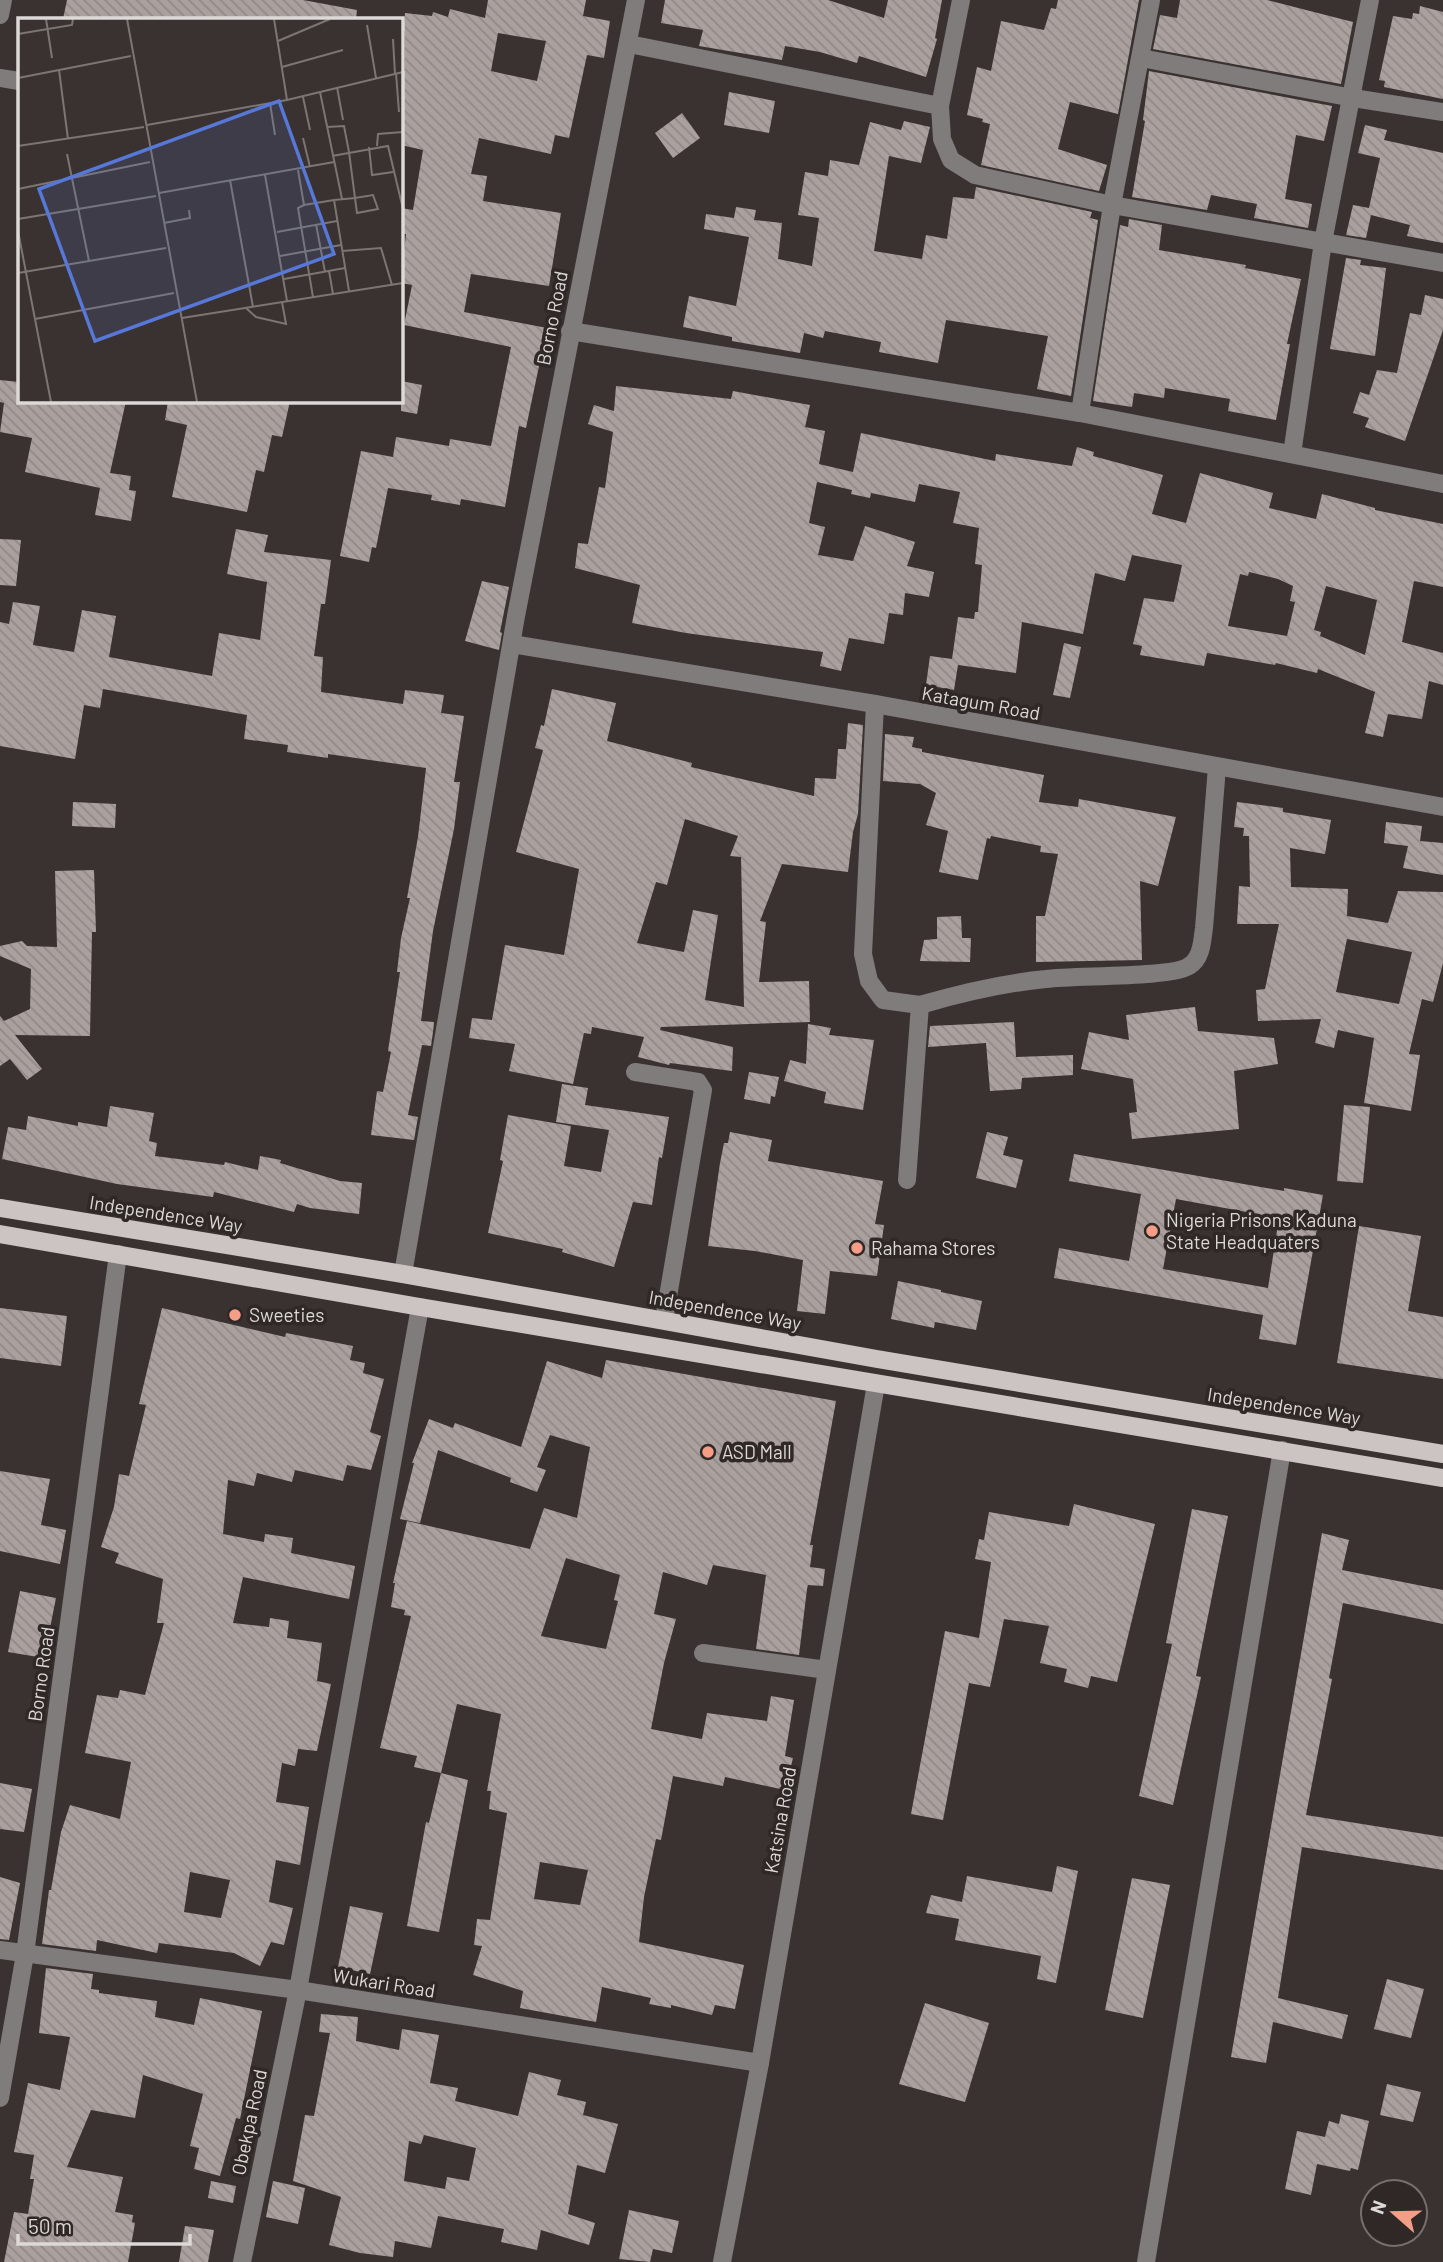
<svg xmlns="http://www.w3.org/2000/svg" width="1443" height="2262" font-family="Barlow,sans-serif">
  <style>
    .building { fill: url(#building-back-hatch); fill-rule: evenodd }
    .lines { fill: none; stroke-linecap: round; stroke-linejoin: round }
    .minor { stroke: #807c7b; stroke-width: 18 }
    .major { stroke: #ccc4c2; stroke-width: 18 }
    .poi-dot { fill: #f49e87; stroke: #2f2826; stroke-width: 2.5 }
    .labels { text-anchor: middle; stroke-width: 7; stroke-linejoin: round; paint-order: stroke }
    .street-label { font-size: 19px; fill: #ddd9d7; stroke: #2f2826 }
    .poi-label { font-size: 19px; fill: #ddd9d7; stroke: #2f2826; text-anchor: start }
    .inset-river { fill: none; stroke: #30130b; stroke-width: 3.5 }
    .inset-road { fill: none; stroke: #7b7573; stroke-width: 2 }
    .view { fill: #5778d8; fill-opacity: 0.15; stroke: #5778d8; stroke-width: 3.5 }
    .inset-edge { fill: none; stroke: #ddd9d7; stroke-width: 3.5 }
  </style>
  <defs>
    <pattern id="building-back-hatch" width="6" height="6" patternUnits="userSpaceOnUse" patternTransform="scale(1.75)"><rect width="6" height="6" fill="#aaa19f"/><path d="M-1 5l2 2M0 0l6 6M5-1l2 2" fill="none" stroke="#908987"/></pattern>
  </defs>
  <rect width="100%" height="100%" fill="#393230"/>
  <g class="building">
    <polygon points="67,0 303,0 357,10 356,19 63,19"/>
    <path d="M488 0H586L583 16 610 21 604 58 587 55 569 138 555 135 551 154 479 138 471 174 487 176 483 201 561 213 549 286 471 274 464 312 547 328 526 428 519 426 505 507 461 499 460 505 431 500 432 495 388 488 376 548 372 547 369 562 340 556 361 451 393 457 396 437 449 446 450 439 491 446 511 347 404 325 412 285 401 283 406 234H401V208L413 210 423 150 401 145V23L404 24 405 13 432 16 433 12 448 17 450 9 485 18ZM498 33 546 41 537 81 491 71Z"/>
    <polygon points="665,0 828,0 884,18 888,0 942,0 935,38 937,39 926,77 859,56 857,63 820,52 785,46 782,60 699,46 703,30 661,23"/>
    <polygon points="1058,0 1139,0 1118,114 1070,102 1058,149 1107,165 1099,191 981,165 990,124 982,122 983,119 967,115 977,67 991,71 1001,21 1044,30 1051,8 1056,9"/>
    <polygon points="1180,0 1267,0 1353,22 1341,84 1153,49 1160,15 1177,18"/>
    <polygon points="1420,6 1443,12 1443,99 1384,87 1385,81 1379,80 1393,16 1412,19 1413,13 1419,14"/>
    <polygon points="1149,71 1332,106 1324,141 1296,135 1285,199 1312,204 1308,228 1254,218 1257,204 1211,195 1207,210 1132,197 1145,121 1143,120"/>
    <polygon points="729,92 775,101 769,133 724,125"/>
    <polygon points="682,113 700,138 673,158 655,133"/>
    <polygon points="904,121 930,127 921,163 889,156 874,251 922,259 926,235 947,239 953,197 974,199 976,187 1092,212 1090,218 1098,220 1071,396 1037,389 1048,336 946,320 938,363 879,352 881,342 825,331 823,338 804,333 800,353 732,341 732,337 683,327 689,296 736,306 749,237 704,229 706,214 734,218 736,207 756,210 754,220 782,223 778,259 812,266 819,218 798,215 805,172 828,176 830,160 859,165 870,122 901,130"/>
    <polygon points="1365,125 1387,130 1384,140 1443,153 1443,243 1407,236 1410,225 1371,215 1366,238 1346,235 1353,205 1369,208 1380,158 1358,153"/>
    <polygon points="1129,219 1162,225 1159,250 1246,265 1245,268 1301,279 1287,344 1290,344 1276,420 1228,411 1230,399 1165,388 1164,398 1134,393 1132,407 1093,401 1120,225 1128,227"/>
    <polygon points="1346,258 1361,260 1360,265 1386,268 1375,356 1330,349"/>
    <polygon points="1425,295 1443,299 1443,330 1405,441 1365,427 1369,418 1353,413 1360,392 1369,395 1377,370 1397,373 1410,313 1421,315"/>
    <polygon points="0,380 19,382 19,401 126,401 110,473 131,476 129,490 136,491 131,521 95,515 100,488 25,472 32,438 0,432 4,403 0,402"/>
    <polygon points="401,381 422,385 417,414 401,411"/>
    <path d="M616 386 731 399 733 391 810 405 805 427 825 431 819 464 853 472 861 433 995 461 996 454 1072 466 1077 447 1094 452 1093 456 1163 475 1152 514 1186 523 1200 473 1273 493 1269 508 1316 519 1322 494 1375 508V510L1443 524V587L1414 581 1402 642 1443 653V685L1429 681 1422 719 1388 714 1383 737 1365 733 1375 692 1318 669 1317 673 1276 663 1275 665 1207 653 1204 666 1140 655 1142 646 1133 644 1144 598 1174 602 1182 565 1132 555 1125 581 1095 573 1083 634 1022 622 1016 673 958 665 954 690 926 685 930 656 952 659 958 617 974 619 975 612H978L982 565 975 564 979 528 953 523 960 492 919 484 915 502 871 493 870 498 851 494 852 490 817 482 809 523 825 527 818 555 853 561 865 526 915 542 907 566 934 572 929 597 905 593 903 615 889 613 884 644 849 638 841 671 820 666 823 652 686 633 632 623 640 585 575 568 578 543 588 544 599 487 605 488 613 432 588 424 594 405 614 411ZM1249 572 1278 579 1293 586 1290 601 1295 602 1287 636 1228 626 1240 574 1248 576ZM1326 586 1377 600 1365 655 1320 636 1321 632 1314 630Z"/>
    <polygon points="168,401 290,401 282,437 272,435 264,472 256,470 247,512 172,497 187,425 165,420"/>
    <polygon points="236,529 268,535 264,552 331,560 325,604 321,604 314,656 323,657 321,692 403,704 405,690 444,695 441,713 464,716 454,782 460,782 454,829 433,931 421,1021 434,1022 433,1032 431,1046 422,1045 408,1115 418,1117 414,1140 371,1135 377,1091 383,1092 391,1052 388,1051 400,972 397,972 401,938 410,898 407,898 418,837 426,768 328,754 328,758 287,752 288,745 244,739 247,715 103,689 100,708 84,705 75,759 0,746 0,622 9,624 13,602 40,606 33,645 74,652 82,610 116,616 109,657 212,676 219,633 260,640 267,582 227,574"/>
    <polygon points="0,539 21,540 16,586 0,585"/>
    <polygon points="482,581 509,587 500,632 502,633 499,650 465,641"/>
    <polygon points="1064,643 1081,647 1070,698 1053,695"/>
    <path d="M552 689 616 703 607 741 692 763 691 767 814 796 815 778 836 779 838 749H846L848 723 863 725 858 814 853 832 848 872 782 864 760 921 766 922 759 982 809 981 810 1022 661 1027 660 1030 733 1047 732 1071 670 1063 669 1065 638 1057 644 1037 592 1027 591 1034 584 1033 573 1084 509 1071 515 1044 469 1038 472 1018 492 1020 505 945 564 955 579 869 516 852 543 750 535 748 541 725 544 726ZM685 819 738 836 730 856 741 857 744 1007 705 1000 718 915 693 910 684 952 637 943 656 882 667 885Z"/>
    <polygon points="885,734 914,737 912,747 922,749 922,752 1044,775 1039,802 1078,807 1079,799 1176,817 1158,886 1140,881 1142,960 1036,962 1036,916 1045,916 1058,854 1040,852 1041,846 991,836 990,839 987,838 978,880 939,872 948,831 926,825 936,793 920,784 883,781"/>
    <polygon points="73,802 116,804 115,828 72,826"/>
    <path d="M1237 802 1283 808V812L1331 820 1325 854 1290 848 1291 887 1348 889 1347 916 1388 923 1398 891 1443 892V963L1433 1002 1422 999 1409 1054 1420 1055 1411 1111 1364 1103 1374 1038 1338 1030 1334 1048 1315 1043 1321 1019 1258 1021 1256 990 1265 989 1279 924H1237L1239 886 1250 887 1249 836H1243L1244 828 1234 827ZM1347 939 1412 952 1399 1004 1336 992Z"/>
    <polygon points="1386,822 1422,826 1420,841 1443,843 1443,875 1403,868 1408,846 1384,843"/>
    <polygon points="94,870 96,932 92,932 90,1036 15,1035 42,1069 27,1080 10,1059 0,1066 0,1016 4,1021 30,1009 31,969 0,956 0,946 22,941 27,946 57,947 55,871"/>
    <polygon points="961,916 962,938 971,938 970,962 920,961 924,940 937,939 937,917"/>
    <polygon points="1195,1007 1198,1031 1274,1038 1278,1064 1234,1071 1239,1129 1132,1139 1129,1113 1137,1112 1133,1079 1081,1069 1089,1032 1129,1040 1126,1015"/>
    <polygon points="1014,1022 1016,1057 1073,1055 1073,1075 1022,1078 1021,1089 990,1091 986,1043 928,1047 930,1026"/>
    <polygon points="808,1024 831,1028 829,1035 874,1040 863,1110 824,1103 826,1092 784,1081 790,1060 806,1064"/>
    <polygon points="749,1072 779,1077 775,1097 771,1096 770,1104 744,1099"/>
    <polygon points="562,1084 588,1088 585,1105 669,1117 662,1158 659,1157 652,1205 633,1202 614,1267 562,1252 563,1249 488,1233 503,1161 500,1160 508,1115 571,1126 564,1166 601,1172 609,1130 556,1122"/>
    <polygon points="1344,1105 1370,1107 1363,1183 1337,1181"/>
    <polygon points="110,1106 154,1113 149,1141 157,1143 155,1156 224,1165 225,1162 258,1170 260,1156 281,1160 280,1163 340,1181 362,1183 359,1214 310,1208 297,1204 294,1212 214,1192 213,1197 117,1184 2,1159 8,1127 26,1130 28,1116 78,1126 78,1122 107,1127"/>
    <polygon points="730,1132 772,1140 768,1161 883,1181 875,1224 884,1225 877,1276 830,1271 825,1314 797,1311 803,1260 755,1251 708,1246 720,1163 724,1143 728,1143"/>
    <polygon points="987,1132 1008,1137 1003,1155 1023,1160 1016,1188 976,1178"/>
    <path d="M1074 1154 1284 1191V1188L1323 1195 1296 1345 1259 1339 1263 1315 1054 1278 1059 1248 1129 1261 1141 1194 1069 1181ZM1176 1199 1279 1218 1268 1288 1163 1269Z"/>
    <polygon points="1359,1226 1421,1236 1408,1311 1443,1317 1443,1379 1337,1363"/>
    <polygon points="898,1281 941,1290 941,1292 982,1301 976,1330 935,1322 934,1328 891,1319"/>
    <polygon points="0,1308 67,1316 61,1366 0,1358"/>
    <path d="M162 1308 285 1337 286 1333 353 1346 350 1360 365 1363 363 1373 384 1379 370 1432 381 1436 371 1470 347 1465 343 1481 295 1470 292 1482 257 1473 254 1486 228 1480 223 1534 264 1542 265 1534 293 1538 291 1553 355 1566 349 1599 243 1577 233 1623 269 1627 270 1618 289 1621 287 1638 322 1643 317 1681 331 1684 317 1751 298 1749 295 1766 282 1763 276 1802 309 1807 300 1865 276 1860 269 1902 293 1908 284 1945 271 1942 260 1966 234 1953 159 1943 157 1953 97 1940 96 1951 42 1944 49 1890H51L61 1832 70 1805 120 1819 131 1762 85 1753 97 1695 118 1698 120 1690 145 1695 164 1623H157L163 1579 115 1563 119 1553 101 1547 114 1507 119 1474 129 1476 146 1405 139 1404ZM190 1872 230 1880 221 1918 184 1912Z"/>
    <path d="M606 1360 836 1401 810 1545H813L810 1567 825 1569 823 1586 808 1585 807 1589 799 1655 756 1649 766 1575 713 1565 707 1585 663 1572 654 1614 676 1619 664 1663 651 1729 702 1739 707 1713 767 1721 771 1696 794 1700 785 1756 793 1758 785 1790 725 1777 723 1786 673 1776 661 1840 656 1839 644 1897 639 1942 744 1965 735 2009 715 2005 712 2015 671 2005V2008L649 2004 651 1998 602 1987 596 2022 520 2008 523 1991 473 1975 482 1946 474 1945 477 1919 490 1920 507 1813 489 1809 491 1791H487L501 1714 457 1704 441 1773 414 1767 417 1756 380 1748 411 1616 404 1615 405 1610 391 1607 395 1583H393L407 1521 530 1549 544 1508 577 1518 590 1447 550 1435 537 1467 546 1470 537 1492 510 1482 511 1478 438 1450 420 1523 400 1519 414 1463H412L429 1419 453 1428 455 1423 521 1447 547 1361 602 1378ZM566 1558 620 1575 614 1600 618 1601 606 1649 541 1636ZM540 1862 588 1870 580 1905 534 1899Z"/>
    <polygon points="0,1471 50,1479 41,1525 66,1530 60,1564 0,1551"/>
    <polygon points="1074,1504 1155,1524 1117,1682 1091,1676 1088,1688 1064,1682 1067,1669 1040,1663 1049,1626 1004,1619 990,1687 969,1683 943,1820 911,1814 945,1631 979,1638 991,1562 975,1559 979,1539 984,1540 989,1512 1069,1526"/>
    <polygon points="1192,1509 1228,1516 1196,1676 1201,1677 1173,1805 1139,1796 1172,1644 1166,1643"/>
    <polygon points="1322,1533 1349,1540 1342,1570 1443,1590 1443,1624 1343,1603 1329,1678 1332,1679 1306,1815 1443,1837 1443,1870 1302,1847 1278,1998 1348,2015 1342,2039 1273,2022 1266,2063 1231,2057"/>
    <polygon points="20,1591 56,1598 44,1658 8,1652"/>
    <polygon points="441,1773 468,1780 439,1932 407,1926 426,1822 429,1823"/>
    <polygon points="0,1783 32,1789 24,1832 0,1829"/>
    <polygon points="1057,1866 1078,1871 1056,1983 1037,1979 1041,1956 955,1940 959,1919 926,1913 931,1895 962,1902 967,1876 1052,1892"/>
    <polygon points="0,1877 20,1883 9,1940 0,1939"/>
    <polygon points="1132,1878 1170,1885 1143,2018 1105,2010"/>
    <polygon points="350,1906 383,1913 370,1974 338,1967"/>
    <polygon points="46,1968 93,1974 91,1989 99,1990 99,1993 157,2001 155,2017 194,2025 200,1998 262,2011 240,2119 236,2118 220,2176 194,2169 199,2148 190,2146 203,2094 143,2075 135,2118 91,2110 67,2167 123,2177 115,2212 133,2215 132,2222 135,2223 128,2262 4,2262 14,2212 28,2214 34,2179 30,2179 34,2155 14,2152 28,2083 60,2090 70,2037 39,2033"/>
    <polygon points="1387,1979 1424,1989 1411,2038 1374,2029"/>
    <polygon points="925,2003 989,2023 965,2102 899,2084"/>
    <path d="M321 2014 358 2017 356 2041 399 2050 402 2029 439 2035 430 2083 458 2088 455 2101 518 2116 529 2072 561 2080 557 2095 586 2102 583 2115 618 2124 605 2173 577 2165 568 2214 595 2223 589 2245 541 2230 537 2250 501 2242 504 2229 438 2216 431 2248 395 2241 393 2257 360 2253 329 2245 341 2197 293 2181 305 2115 314 2116 330 2033 319 2032ZM424 2135 476 2148 469 2181 447 2177 445 2189 404 2181 409 2141 421 2144Z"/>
    <polygon points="1387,2084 1421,2092 1413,2122 1380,2115"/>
    <polygon points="1341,2114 1369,2121 1358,2170 1351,2168 1350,2171 1317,2164 1311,2195 1285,2189 1297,2131 1325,2137 1329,2121 1339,2124"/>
    <polygon points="211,2181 236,2186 233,2203 208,2198"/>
    <polygon points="273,2181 305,2188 298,2224 266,2217"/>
    <polygon points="629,2210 679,2221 672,2253 653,2249 650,2262 619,2259"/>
    <polygon points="185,2226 214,2230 208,2262 179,2262"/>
  </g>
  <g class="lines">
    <g class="minor">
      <polyline points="961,0 940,106 942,139 951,160 975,175 1112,205 1443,263"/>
      <polyline points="0,15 3,0"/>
      <polyline points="629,44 940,106"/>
      <polyline points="1141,58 1353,98 1443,112"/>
      <polyline points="0,78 19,81"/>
      <polyline points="570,331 1080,413 1443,484"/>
      <polyline points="1080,413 1112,205 1151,0"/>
      <polyline points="1292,454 1323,242 1370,0"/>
      <polyline points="512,644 875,704 1443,807"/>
      <polyline points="875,704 863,954 869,981 883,1000 920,1005 907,1180"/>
      <path d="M920 1005C961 993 1003 983 1046 979 1073 975 1172 978 1189 966 1202 958 1202 941 1204 928L1217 767"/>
      <polyline points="635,1072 698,1082 703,1090 664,1320"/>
      <polyline points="403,1274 516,616 636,0"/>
      <polyline points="703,1653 827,1670"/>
      <polyline points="0,1950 298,1990 760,2063"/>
      <polyline points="0,2098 25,1954 118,1254"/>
      <polyline points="242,2262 298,1990 420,1307"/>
      <polyline points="722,2262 760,2063 876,1384"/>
      <polyline points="1146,2262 1282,1450"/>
    </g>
    <g class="major">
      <polyline points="0,1208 403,1274 877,1359 1443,1454"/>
      <polyline points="0,1234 420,1307 1443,1478"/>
    </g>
  </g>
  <g class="poi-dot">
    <circle cx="1152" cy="1231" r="7"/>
    <circle cx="857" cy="1248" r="7"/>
    <circle cx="235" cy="1315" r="7"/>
    <circle cx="708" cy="1452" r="7"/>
  </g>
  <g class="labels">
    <g class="street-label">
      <text transform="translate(552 318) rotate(-79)" y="7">Borno Road</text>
      <text transform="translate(981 703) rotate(10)" y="7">Katagum Road</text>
      <text transform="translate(166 1214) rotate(9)" y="7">Independence Way</text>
      <text transform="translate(725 1310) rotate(10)" y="7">Independence Way</text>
      <text transform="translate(1284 1406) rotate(9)" y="7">Independence Way</text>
      <text transform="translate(41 1674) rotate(-82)" y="7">Borno Road</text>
      <text transform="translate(780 1820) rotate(-80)" y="7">Katsina Road</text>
      <text transform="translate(384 1983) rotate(9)" y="7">Wukari Road</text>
      <text transform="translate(249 2122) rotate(-78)" y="7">Obekpa Road</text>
    </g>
    <g class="poi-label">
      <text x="1166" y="1227">Nigeria Prisons Kaduna<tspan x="1166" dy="22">State Headquaters</tspan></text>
      <text x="871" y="1255">Rahama Stores</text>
      <text x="249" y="1322">Sweeties</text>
      <text x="722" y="1459">ASD Mall</text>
    </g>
  </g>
  <g transform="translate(18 18)">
    <rect width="385" height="385" fill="#393230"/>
    <path class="inset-river" d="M385 13V53"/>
    <path class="inset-road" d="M28 1 34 40M109 1 179 384M256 1 269 82M349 7 358 60M0 16 54 7 55 1M375 21 377 56M260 23 312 1M264 49 325 32M41 52 50 121M378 55 381 94M0 60 113 38M319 69 325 102M302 74 324 181M285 79 292 112M252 85 257 117M129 107 269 82 385 54M285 120 292 149M0 128 126 109M359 128 360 116 385 114M351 129 354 157 375 154M49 136 71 243M314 138 370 128 385 191M280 152 286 187M247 157 269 283M212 162 235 289M0 171 132 144M141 175 316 144M316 182 331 273M0 201 138 178M146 205 172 200 171 192M298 206 307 254M0 213 33 384M259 214 319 203M324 233 363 230 374 267M262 238 323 227M311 253 315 276M0 255 148 230M266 261 327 250M295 279 280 190 286 187 316 182 337 180 355 177 360 191 339 195 337 180 331 134 326 108 309 109M228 290 238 299 268 306 264 284M164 300 385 265M17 301 156 275"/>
    <path class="view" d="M261 83 316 236 77 323 21 171Z"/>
    <rect width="385" height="385" class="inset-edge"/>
  </g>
  <g transform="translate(1394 2213) rotate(290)"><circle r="33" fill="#2f2826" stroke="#756f6d" stroke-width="2"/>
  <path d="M0-5L12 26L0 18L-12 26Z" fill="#f49e87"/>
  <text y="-10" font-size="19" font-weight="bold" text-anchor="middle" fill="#ddd9d7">N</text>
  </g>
  <path d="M18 2234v10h172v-10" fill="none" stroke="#ddd9d7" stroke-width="3.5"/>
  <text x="28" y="2234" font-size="21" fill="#ddd9d7" stroke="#2f2826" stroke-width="5" paint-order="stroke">50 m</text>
</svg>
